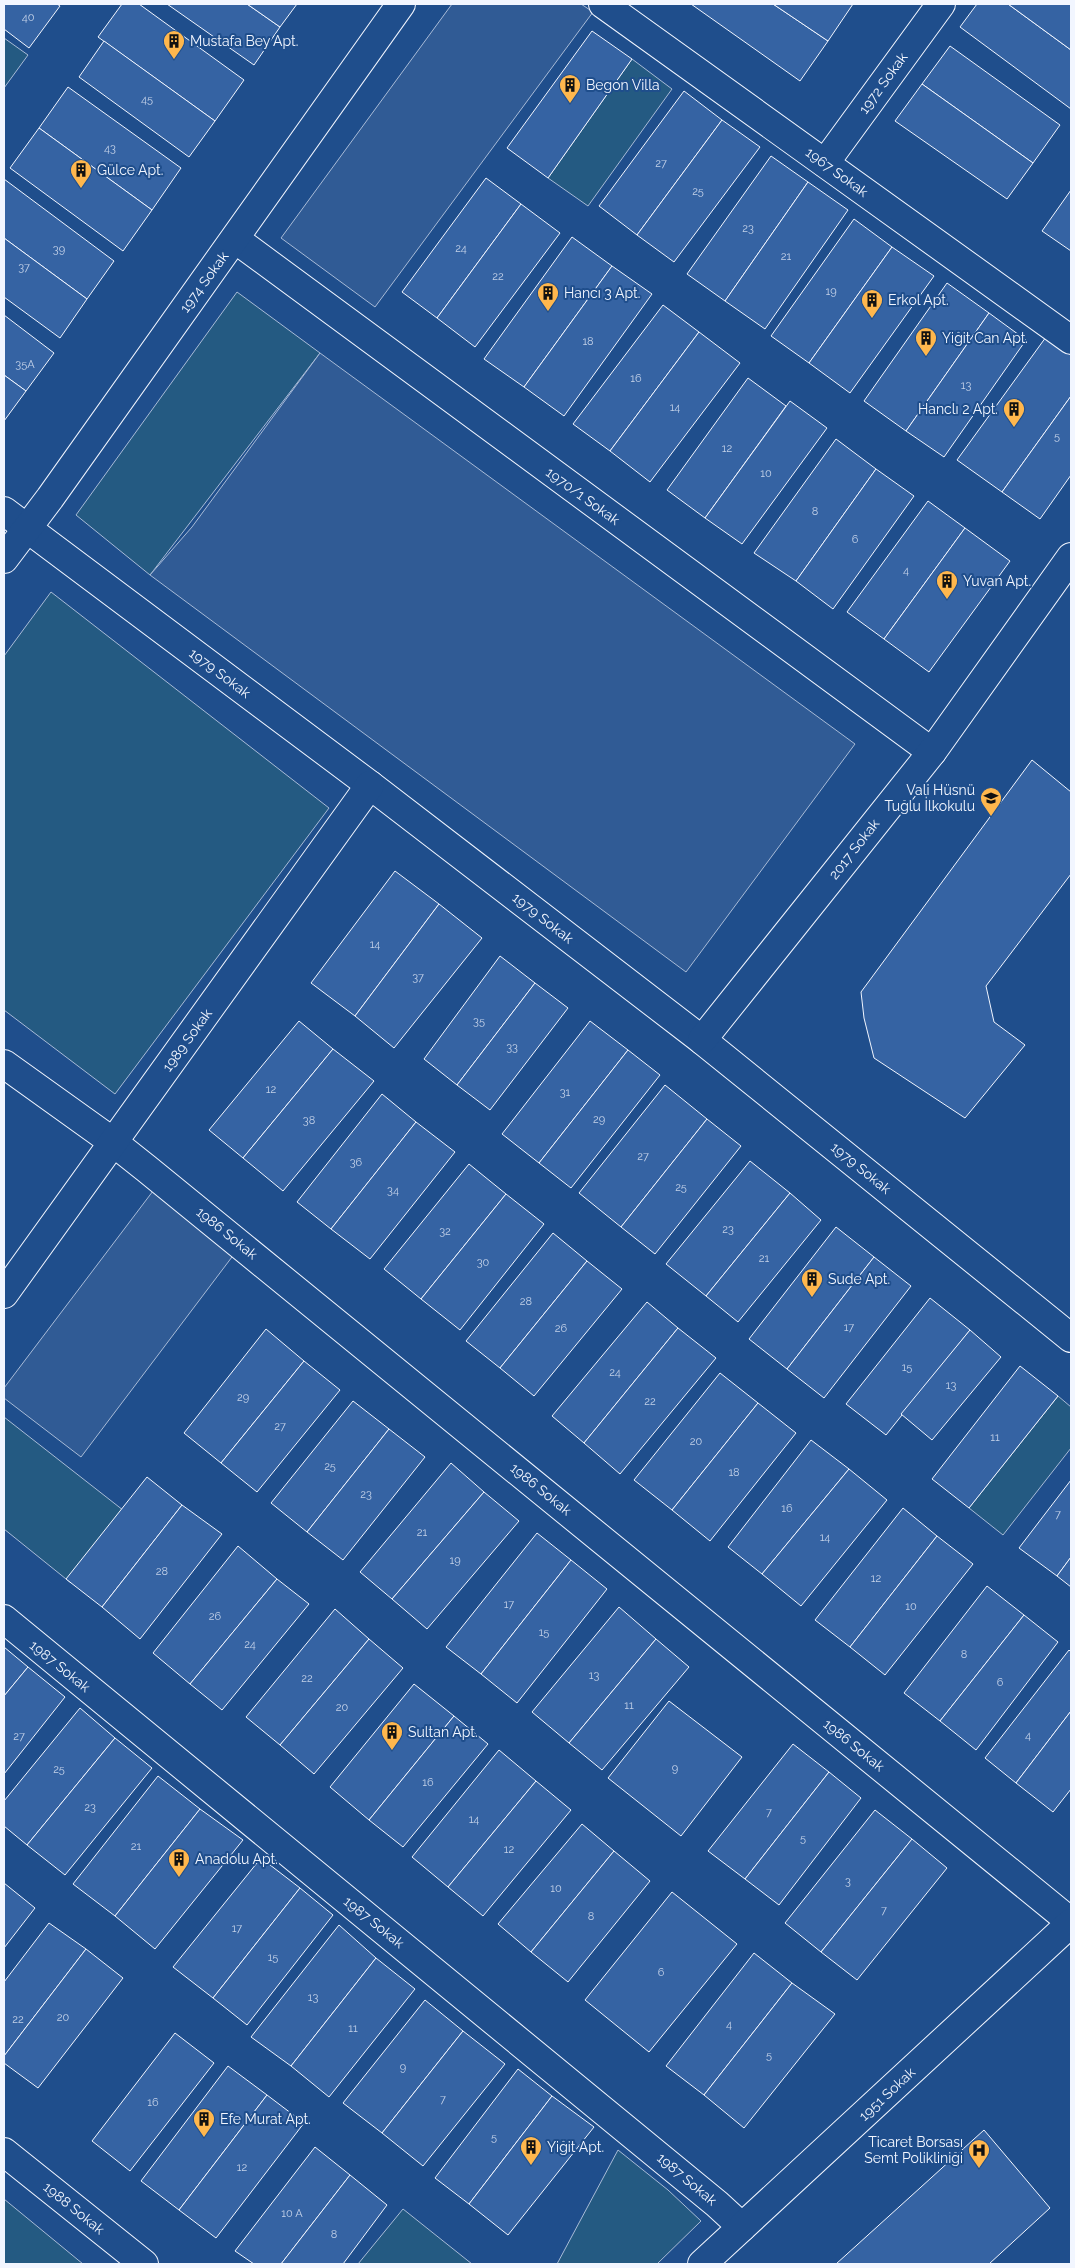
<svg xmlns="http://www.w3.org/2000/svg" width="1075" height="2268" font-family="Raleway,sans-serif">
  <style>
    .green { fill: #245a82; stroke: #a8bbd7 }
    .parking { fill: #305b95; stroke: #a8bbd7 }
    .building { fill: #3563a3; stroke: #f2f6ff }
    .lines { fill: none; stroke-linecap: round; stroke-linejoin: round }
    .minor-casing { stroke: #f2f6ff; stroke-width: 30 }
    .minor { stroke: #1f4e8c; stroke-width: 28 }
    .labels { text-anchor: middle; stroke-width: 4; stroke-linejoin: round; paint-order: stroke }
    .number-label { font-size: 11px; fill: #c3d1e8 }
    .poi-label { font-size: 14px; fill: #f2f6ff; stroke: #1f4e8c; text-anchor: start }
    .street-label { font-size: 14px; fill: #f2f6ff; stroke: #1f4e8c }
  </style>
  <rect width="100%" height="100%" fill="#1f4e8c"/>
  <g class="green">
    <polygon points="4,38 28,55 4,88"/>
    <polygon points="632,59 672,89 588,206 548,178"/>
    <polygon points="237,292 320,353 150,575 76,515"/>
    <polygon points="51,592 329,808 115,1094 4,1010 4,656"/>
    <polygon points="1058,1396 1071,1407 1071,1448 1003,1535 969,1508"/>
    <polygon points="4,1417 128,1514 71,1583 4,1529"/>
    <polygon points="618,2150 668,2190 701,2221 657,2264 557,2264"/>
    <polygon points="4,2199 83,2264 4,2264"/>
    <polygon points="403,2209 472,2264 358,2264"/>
  </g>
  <g class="parking">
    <polygon points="452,4 581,4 593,12 375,307 281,238"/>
    <polygon points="320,353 855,744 686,972 150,575 192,527"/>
    <polygon points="153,1191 235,1253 81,1457 4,1398 4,1388"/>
  </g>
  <g class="building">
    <polygon points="4,4 57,4 60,6 29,48 4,29"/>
    <polygon points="122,4 139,4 244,80 215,121 98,37"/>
    <polygon points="167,4 247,4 280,27 254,65"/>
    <polygon points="247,4 297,4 280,27"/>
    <polygon points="691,4 773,4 828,41 800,81"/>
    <polygon points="773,4 853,4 828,41"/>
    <polygon points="977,4 1008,4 1071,50 1071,109 960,27"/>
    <polygon points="1008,4 1071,4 1071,50"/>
    <polygon points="592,31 632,59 548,178 507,148"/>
    <polygon points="104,41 215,121 189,157 79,77"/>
    <polygon points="950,46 1060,125 1033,163 922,84"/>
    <polygon points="922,84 1033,163 1007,199 895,121"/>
    <polygon points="68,87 181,168 152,210 39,128"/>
    <polygon points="684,91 722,120 637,235 599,206"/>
    <polygon points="722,120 760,147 674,262 637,235"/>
    <polygon points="39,128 152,210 123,251 10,168"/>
    <polygon points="771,156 808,182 725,301 687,274"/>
    <polygon points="486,178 521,204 437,318 402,292"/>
    <polygon points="4,179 114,261 87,299 4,238"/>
    <polygon points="808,182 848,210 765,329 725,301"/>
    <polygon points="1071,190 1071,251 1042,231"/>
    <polygon points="521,204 560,233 475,347 437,318"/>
    <polygon points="854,219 892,247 809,363 771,336"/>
    <polygon points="572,237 612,266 524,387 484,359"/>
    <polygon points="4,238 87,299 60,338 4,297"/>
    <polygon points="892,247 934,276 850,393 809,363"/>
    <polygon points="612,266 652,294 564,416 524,387"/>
    <polygon points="947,283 989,313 906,431 864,401"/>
    <polygon points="663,305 699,332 610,451 573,424"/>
    <polygon points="989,313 1026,340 944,457 906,431"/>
    <polygon points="4,315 54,353 26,391 4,375"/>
    <polygon points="699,332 740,363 650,482 610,451"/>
    <polygon points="1046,337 1071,355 1071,396 1002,492 957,460"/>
    <polygon points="4,375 26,391 4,421"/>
    <polygon points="748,378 786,406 705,518 667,490"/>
    <polygon points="1071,396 1071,475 1040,519 1002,492"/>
    <polygon points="790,401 827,428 742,544 705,518"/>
    <polygon points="836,439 876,469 796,581 754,553"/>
    <polygon points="876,469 914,496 833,609 796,581"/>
    <polygon points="928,501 965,528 884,639 847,612"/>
    <polygon points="965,528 1010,561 929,672 884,639"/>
    <polygon points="1032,760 1071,792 1071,874 986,986 994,1022 1025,1045 965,1118 874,1058 864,1018 861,992"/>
    <polygon points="395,871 439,904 355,1016 311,983"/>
    <polygon points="439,904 482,938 394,1048 355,1016"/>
    <polygon points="500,956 535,983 457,1085 424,1059"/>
    <polygon points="535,983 568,1008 490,1110 457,1085"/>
    <polygon points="299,1021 333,1049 243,1158 209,1130"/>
    <polygon points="590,1021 628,1050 539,1163 502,1134"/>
    <polygon points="333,1049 374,1081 283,1191 243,1158"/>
    <polygon points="628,1050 660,1075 571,1188 539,1163"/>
    <polygon points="665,1085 707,1119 621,1227 579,1193"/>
    <polygon points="382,1094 416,1122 331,1229 297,1202"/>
    <polygon points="707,1119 741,1146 655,1254 621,1227"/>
    <polygon points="416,1122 455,1152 370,1259 331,1229"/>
    <polygon points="750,1161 790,1193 706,1296 666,1264"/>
    <polygon points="469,1164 506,1194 421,1299 384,1269"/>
    <polygon points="790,1193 821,1220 738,1322 706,1296"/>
    <polygon points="506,1194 544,1224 460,1330 421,1299"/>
    <polygon points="836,1227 874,1257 787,1369 749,1339"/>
    <polygon points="553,1233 587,1261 500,1368 466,1341"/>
    <polygon points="874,1257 911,1286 824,1398 787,1369"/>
    <polygon points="587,1261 622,1289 534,1396 500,1368"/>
    <polygon points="930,1298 970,1330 886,1435 846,1404"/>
    <polygon points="647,1302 678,1328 584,1443 552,1416"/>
    <polygon points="678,1328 716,1358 620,1474 584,1443"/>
    <polygon points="266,1329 304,1361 221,1463 184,1433"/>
    <polygon points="970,1330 1001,1357 932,1440 901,1414"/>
    <polygon points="304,1361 340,1390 257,1492 221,1463"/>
    <polygon points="1020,1366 1058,1396 969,1508 932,1479"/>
    <polygon points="720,1373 758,1403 672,1510 634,1480"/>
    <polygon points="353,1401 389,1429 307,1532 271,1503"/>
    <polygon points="758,1403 796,1433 710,1541 672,1510"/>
    <polygon points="389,1429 425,1457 343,1560 307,1532"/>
    <polygon points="811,1440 849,1469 762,1574 728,1547"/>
    <polygon points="451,1463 484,1492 392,1599 360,1572"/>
    <polygon points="849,1469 887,1500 801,1606 762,1574"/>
    <polygon points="147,1477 182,1505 102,1607 66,1579"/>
    <polygon points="1071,1480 1071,1557 1057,1576 1019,1548"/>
    <polygon points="484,1492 519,1521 427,1629 392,1599"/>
    <polygon points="182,1505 222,1534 140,1639 102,1607"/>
    <polygon points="903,1508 937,1536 850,1647 815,1620"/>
    <polygon points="537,1533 571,1560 481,1674 446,1647"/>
    <polygon points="937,1536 973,1564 885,1675 850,1647"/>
    <polygon points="238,1546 277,1579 190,1684 153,1653"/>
    <polygon points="1071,1557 1071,1587 1057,1576"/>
    <polygon points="571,1560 607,1589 517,1703 481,1674"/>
    <polygon points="277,1579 309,1604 222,1710 190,1684"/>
    <polygon points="987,1586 1024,1615 940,1721 904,1693"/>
    <polygon points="619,1607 656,1639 569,1743 532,1712"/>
    <polygon points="335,1609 369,1639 280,1745 246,1717"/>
    <polygon points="1024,1615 1058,1642 976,1750 940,1721"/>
    <polygon points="369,1639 403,1668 314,1774 280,1745"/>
    <polygon points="656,1639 689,1667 602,1770 569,1743"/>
    <polygon points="4,1647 28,1667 4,1696"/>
    <polygon points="1069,1650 1071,1652 1071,1711 1016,1783 985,1758"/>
    <polygon points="28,1667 65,1697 4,1774 4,1696"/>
    <polygon points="414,1684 454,1716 369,1820 330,1787"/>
    <polygon points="669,1701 742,1757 681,1836 608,1778"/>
    <polygon points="80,1708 115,1738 27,1845 4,1826 4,1801"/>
    <polygon points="1071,1711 1071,1789 1053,1812 1016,1783"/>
    <polygon points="454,1716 488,1744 403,1847 369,1820"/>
    <polygon points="115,1738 152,1768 65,1875 27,1845"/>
    <polygon points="793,1744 829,1772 745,1879 708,1851"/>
    <polygon points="499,1750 536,1781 448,1887 412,1857"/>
    <polygon points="829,1772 861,1798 779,1905 745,1879"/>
    <polygon points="158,1776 200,1809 115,1916 73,1884"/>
    <polygon points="536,1781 571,1810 483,1916 448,1887"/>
    <polygon points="200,1809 243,1840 155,1949 115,1916"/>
    <polygon points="875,1810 912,1839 821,1952 785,1923"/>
    <polygon points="582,1824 614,1851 531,1952 498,1924"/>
    <polygon points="912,1839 947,1868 857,1980 821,1952"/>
    <polygon points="614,1851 650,1881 568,1982 531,1952"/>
    <polygon points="261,1858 300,1888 213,1998 173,1967"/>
    <polygon points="4,1883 35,1908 4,1948"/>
    <polygon points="300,1888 333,1915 247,2025 213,1998"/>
    <polygon points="672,1892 737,1944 649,2052 585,2000"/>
    <polygon points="49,1923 86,1949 4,2056 4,1982"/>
    <polygon points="339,1925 376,1958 291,2066 251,2037"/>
    <polygon points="86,1949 123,1978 38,2088 4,2063 4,2056"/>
    <polygon points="754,1953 792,1983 704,2095 666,2066"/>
    <polygon points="376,1958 415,1989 329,2097 291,2066"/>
    <polygon points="792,1983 835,2014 744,2128 704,2095"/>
    <polygon points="425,2000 463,2031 382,2133 343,2103"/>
    <polygon points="463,2031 505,2064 423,2166 382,2133"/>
    <polygon points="175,2033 214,2063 130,2171 92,2141"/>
    <polygon points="228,2066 267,2095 179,2210 141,2181"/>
    <polygon points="518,2069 552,2096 469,2204 435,2178"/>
    <polygon points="267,2095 304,2123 216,2238 179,2210"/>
    <polygon points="552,2096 594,2127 508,2235 469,2204"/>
    <polygon points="984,2130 1050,2208 989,2264 836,2264"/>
    <polygon points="315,2147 350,2175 281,2264 254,2264 235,2251"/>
    <polygon points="350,2175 387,2205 343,2264 281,2264"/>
  </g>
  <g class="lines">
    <g class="minor-casing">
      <g id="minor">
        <polyline points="603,4 1071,340"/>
        <polyline points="825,163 941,4"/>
        <polyline points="235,239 932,752"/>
        <polyline points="4,511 370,785 702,1040 1071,1338"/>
        <polyline points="4,559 50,498 401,4"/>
        <polyline points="702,1040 932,752 1071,557"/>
        <polyline points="4,1064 113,1142 147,1169 1071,1922"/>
        <polyline points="4,1294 370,785"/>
        <polyline points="4,1619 717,2204 742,2227"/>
        <polyline points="4,2152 144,2264"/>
        <polyline points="702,2264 1071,1923"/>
      </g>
    </g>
    <use href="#minor" class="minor"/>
  </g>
  <defs>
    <g id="building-pin" transform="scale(1.125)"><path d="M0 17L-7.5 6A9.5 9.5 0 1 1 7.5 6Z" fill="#ffb74d" stroke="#1f4e8c"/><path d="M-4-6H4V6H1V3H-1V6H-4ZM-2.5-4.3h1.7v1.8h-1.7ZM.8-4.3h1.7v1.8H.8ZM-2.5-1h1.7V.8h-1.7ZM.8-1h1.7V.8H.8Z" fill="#111"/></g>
    <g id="school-pin" transform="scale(1.125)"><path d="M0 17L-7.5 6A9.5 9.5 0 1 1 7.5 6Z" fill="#ffb74d" stroke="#1f4e8c"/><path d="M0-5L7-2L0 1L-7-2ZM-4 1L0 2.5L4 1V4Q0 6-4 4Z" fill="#111"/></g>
    <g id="hospital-pin" transform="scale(1.125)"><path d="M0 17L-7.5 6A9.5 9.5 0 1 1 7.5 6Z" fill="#ffb74d" stroke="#1f4e8c"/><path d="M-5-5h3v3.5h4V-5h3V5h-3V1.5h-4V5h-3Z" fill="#111"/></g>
  </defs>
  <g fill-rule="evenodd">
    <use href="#building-pin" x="174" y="41"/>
    <use href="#building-pin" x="570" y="85"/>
    <use href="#building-pin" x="81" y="170"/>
    <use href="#building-pin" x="548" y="293"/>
    <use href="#building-pin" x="872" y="300"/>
    <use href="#building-pin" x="926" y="338"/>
    <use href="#building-pin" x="1014" y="409"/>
    <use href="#building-pin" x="947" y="581"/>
    <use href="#school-pin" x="991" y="798"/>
    <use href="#building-pin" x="812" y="1279"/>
    <use href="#building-pin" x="392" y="1732"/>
    <use href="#building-pin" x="179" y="1859"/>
    <use href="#building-pin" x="204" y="2119"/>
    <use href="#building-pin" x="531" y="2147"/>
    <use href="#hospital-pin" x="979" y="2150"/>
  </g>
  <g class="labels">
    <g class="number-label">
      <text x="28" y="21">40</text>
      <text x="147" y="103">45</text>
      <text x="110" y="152">43</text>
      <text x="661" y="167">27</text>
      <text x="698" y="195">25</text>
      <text x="748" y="232">23</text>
      <text x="461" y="252">24</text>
      <text x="59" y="253">39</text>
      <text x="786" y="260">21</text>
      <text x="24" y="271">37</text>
      <text x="498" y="280">22</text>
      <text x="831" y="295">19</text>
      <text x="588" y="345">18</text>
      <text x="25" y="368">35A</text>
      <text x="636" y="382">16</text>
      <text x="966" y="389">13</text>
      <text x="675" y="411">14</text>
      <text x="1057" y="440">5</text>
      <text x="727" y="452">12</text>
      <text x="766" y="477">10</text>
      <text x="815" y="515">8</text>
      <text x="855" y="543">6</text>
      <text x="906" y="574">4</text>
      <text x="375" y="948">14</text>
      <text x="418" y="981">37</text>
      <text x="479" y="1025">35</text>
      <text x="512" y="1051">33</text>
      <text x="271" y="1093">12</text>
      <text x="565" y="1096">31</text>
      <text x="599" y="1123">29</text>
      <text x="309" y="1124">38</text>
      <text x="643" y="1160">27</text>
      <text x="356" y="1166">36</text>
      <text x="681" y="1191">25</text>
      <text x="393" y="1194">34</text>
      <text x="728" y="1233">23</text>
      <text x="445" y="1235">32</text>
      <text x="764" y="1262">21</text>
      <text x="483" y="1266">30</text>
      <text x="526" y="1305">28</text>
      <text x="849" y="1331">17</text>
      <text x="561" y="1332">26</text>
      <text x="907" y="1371">15</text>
      <text x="615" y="1376">24</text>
      <text x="951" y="1389">13</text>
      <text x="243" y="1401">29</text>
      <text x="650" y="1405">22</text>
      <text x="280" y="1430">27</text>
      <text x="995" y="1441">11</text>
      <text x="696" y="1445">20</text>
      <text x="330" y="1470">25</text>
      <text x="734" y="1476">18</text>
      <text x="366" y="1498">23</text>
      <text x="787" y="1512">16</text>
      <text x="1058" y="1518">7</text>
      <text x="422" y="1536">21</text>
      <text x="825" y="1541">14</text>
      <text x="455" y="1564">19</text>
      <text x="162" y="1575">28</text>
      <text x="876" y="1582">12</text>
      <text x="509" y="1608">17</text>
      <text x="911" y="1610">10</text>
      <text x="215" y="1620">26</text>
      <text x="544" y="1636">15</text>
      <text x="250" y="1648">24</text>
      <text x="964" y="1658">8</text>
      <text x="594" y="1679">13</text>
      <text x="307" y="1682">22</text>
      <text x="1000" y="1686">6</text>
      <text x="629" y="1709">11</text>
      <text x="342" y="1711">20</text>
      <text x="1028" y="1739">4</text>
      <text x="19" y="1740">27</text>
      <text x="675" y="1772">9</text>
      <text x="59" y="1773">25</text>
      <text x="428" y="1786">16</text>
      <text x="90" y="1811">23</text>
      <text x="769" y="1816">7</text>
      <text x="474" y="1823">14</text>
      <text x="803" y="1842">5</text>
      <text x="136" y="1850">21</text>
      <text x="509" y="1853">12</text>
      <text x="848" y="1885">3</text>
      <text x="556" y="1892">10</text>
      <text x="884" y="1914">7</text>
      <text x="591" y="1920">8</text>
      <text x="237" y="1932">17</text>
      <text x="273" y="1961">15</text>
      <text x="661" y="1976">6</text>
      <text x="313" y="2001">13</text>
      <text x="63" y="2021">20</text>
      <text x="18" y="2023">22</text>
      <text x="729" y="2028">4</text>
      <text x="353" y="2032">11</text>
      <text x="769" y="2059">5</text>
      <text x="403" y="2071">9</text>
      <text x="443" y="2103">7</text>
      <text x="153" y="2106">16</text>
      <text x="494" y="2141">5</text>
      <text x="242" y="2171">12</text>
      <text x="292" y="2217">10 A</text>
      <text x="334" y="2238">8</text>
    </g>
    <g class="poi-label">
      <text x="190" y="46">Mustafa Bey Apt.</text>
      <text x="586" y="90">Begon Villa</text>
      <text x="97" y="175">Gülce Apt.</text>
      <text x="564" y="298">Hancı 3 Apt.</text>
      <text x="888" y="305">Erkol Apt.</text>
      <text x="942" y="343">Yiğit Can Apt.</text>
      <text x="998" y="414" text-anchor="end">Hanclı 2 Apt.</text>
      <text x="963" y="586">Yuvan Apt.</text>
      <text x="975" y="795" text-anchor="end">Vali Hüsnü<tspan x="975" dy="16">Tuğlu İlkokulu</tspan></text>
      <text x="828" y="1284">Sude Apt.</text>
      <text x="408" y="1737">Sultan Apt.</text>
      <text x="195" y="1864">Anadolu Apt.</text>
      <text x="220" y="2124">Efe Murat Apt.</text>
      <text x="963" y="2147" text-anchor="end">Ticaret Borsası<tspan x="963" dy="16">Semt Polikliniği</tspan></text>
      <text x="547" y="2152">Yiğit Apt.</text>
    </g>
    <g class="street-label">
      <text transform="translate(883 83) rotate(-54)" y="5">1972 Sokak</text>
      <text transform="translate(837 172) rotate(36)" y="5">1967 Sokak</text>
      <text transform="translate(204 282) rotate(-54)" y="5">1974 Sokak</text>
      <text transform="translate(583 496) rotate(36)" y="5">1970/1 Sokak</text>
      <text transform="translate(220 673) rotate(37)" y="5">1979 Sokak</text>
      <text transform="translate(854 849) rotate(-52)" y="5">2017 Sokak</text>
      <text transform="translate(543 918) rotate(38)" y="5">1979 Sokak</text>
      <text transform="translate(187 1040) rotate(-54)" y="5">1989 Sokak</text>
      <text transform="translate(861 1168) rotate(39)" y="5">1979 Sokak</text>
      <text transform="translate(227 1233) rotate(39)" y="5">1986 Sokak</text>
      <text transform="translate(541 1489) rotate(39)" y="5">1986 Sokak</text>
      <text transform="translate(60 1666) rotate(39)" y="5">1987 Sokak</text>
      <text transform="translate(854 1745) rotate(39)" y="5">1986 Sokak</text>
      <text transform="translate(374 1922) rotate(39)" y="5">1987 Sokak</text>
      <text transform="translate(887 2094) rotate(-43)" y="5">1951 Sokak</text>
      <text transform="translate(687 2179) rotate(40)" y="5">1987 Sokak</text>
      <text transform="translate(74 2208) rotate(39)" y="5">1988 Sokak</text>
    </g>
  </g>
  <rect width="1075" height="2268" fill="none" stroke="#f2f6ff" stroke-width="10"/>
</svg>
